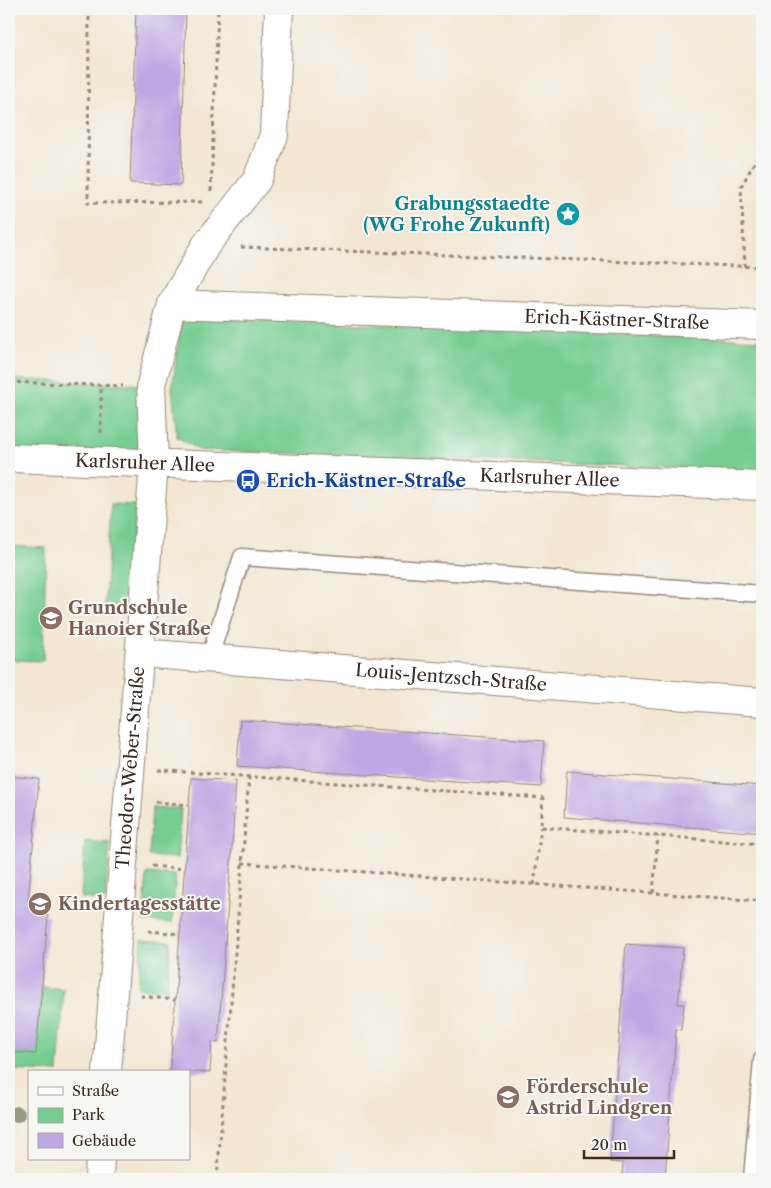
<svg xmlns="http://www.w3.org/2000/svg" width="771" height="1188" font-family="'Libre Caslon Text',serif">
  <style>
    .green { fill: #76cd92; stroke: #587c58 }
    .building { fill: #bea7e4 }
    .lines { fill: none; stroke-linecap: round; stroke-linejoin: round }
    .lane-casing { stroke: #978878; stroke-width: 19 }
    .street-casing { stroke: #978878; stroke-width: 30 }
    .secondary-casing { stroke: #978878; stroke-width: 30 }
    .path { stroke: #978878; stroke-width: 3; stroke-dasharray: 4 4; stroke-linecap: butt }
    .lane { stroke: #fff; stroke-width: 16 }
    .street { stroke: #fff; stroke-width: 28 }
    .secondary { stroke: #fff; stroke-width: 28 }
    .tree { fill: #989a83 }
    .labels { text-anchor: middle; stroke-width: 4; stroke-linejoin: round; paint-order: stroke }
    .culture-label { font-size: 18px; font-weight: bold; fill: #0d838f; stroke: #f6f6f2; text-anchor: end }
    .street-label { font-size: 18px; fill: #3b2a1e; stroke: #f6f6f2 }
    .transit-label { font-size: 18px; font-weight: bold; fill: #164399; stroke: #f6f6f2; text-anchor: start }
    .education-label { font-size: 18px; font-weight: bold; fill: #785e54; stroke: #f6f6f2; text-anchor: start }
  </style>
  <rect width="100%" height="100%" fill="#f6f6f2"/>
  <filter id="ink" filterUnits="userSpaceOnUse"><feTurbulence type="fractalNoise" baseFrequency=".02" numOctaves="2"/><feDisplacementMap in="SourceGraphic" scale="10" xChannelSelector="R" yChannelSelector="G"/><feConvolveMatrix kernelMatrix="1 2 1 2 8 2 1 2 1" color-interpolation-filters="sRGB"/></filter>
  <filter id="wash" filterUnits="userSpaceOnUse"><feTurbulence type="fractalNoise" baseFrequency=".0096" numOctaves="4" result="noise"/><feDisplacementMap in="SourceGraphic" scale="20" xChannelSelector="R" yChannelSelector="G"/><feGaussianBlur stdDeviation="1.12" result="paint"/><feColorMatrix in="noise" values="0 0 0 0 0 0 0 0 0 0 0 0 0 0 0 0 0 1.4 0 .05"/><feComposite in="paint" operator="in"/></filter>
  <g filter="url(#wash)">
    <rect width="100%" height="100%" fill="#f3e7d3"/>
    <g class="green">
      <polygon points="182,317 762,340 762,471 199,450 177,437 172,388"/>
      <polygon points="9,379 151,385 135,462 9,458"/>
      <polygon points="111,504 135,505 128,608 105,606"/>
      <polygon points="9,546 46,548 43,661 9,660"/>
      <polygon points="152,807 181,809 177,858 149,856"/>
      <polygon points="85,841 110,843 105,900 81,898"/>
      <polygon points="147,873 176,875 172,923 143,921"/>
      <polygon points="142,939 171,941 167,990 138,988"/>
      <polygon points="42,987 64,989 58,1072 9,1070 9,1052 35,1054"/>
    </g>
    <g id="blocks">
      <g class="building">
        <polygon points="136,9 186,9 181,185 130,183"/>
        <polygon points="240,720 544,741 541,787 237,766"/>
        <polygon points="567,771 762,786 762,833 564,817"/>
        <polygon points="9,776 39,779 28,902 44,904 43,915 48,916 36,1054 9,1052"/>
        <polygon points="191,778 236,781 232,847 218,1043 212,1042 210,1072 170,1072"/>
        <polygon points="626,944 683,948 678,1004 684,1004 681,1030 676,1029 665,1179 622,1179 623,1163 610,1162"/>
      </g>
    </g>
  </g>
  <g filter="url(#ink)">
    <use href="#blocks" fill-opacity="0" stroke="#978878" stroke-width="1"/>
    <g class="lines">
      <g class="lane-casing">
        <g id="lane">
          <polyline points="209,659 242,557 762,594"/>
          <polyline points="752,1179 762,1060"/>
        </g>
      </g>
      <g class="street-casing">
        <g id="street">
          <path id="s1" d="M172 304 762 325"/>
          <path id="s2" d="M140 653 762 702"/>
          <path id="s3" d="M107 1072 154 463 151 385 172 304 206 245 257 180 274 135 279 9"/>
          <polyline points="99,1179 100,1159"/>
        </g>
      </g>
      <g class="secondary-casing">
        <g id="secondary">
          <path id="s4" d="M9 458 762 486"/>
        </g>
      </g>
      <g class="path">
        <polyline points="89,9 88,203 202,202"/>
        <polyline points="211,191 218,9"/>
        <polyline points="241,247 762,267"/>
        <polyline points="745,267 741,187 759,154 762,152"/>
        <polyline points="9,382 123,386"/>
        <polyline points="101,433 101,386"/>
        <polyline points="158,770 543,798 541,827 762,844"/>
        <polyline points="156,802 189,805"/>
        <polyline points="242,863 762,901"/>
        <polyline points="152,866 184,869"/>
        <polyline points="534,885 541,827"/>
        <polyline points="653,893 658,836"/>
        <polyline points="148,931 180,934"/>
        <polyline points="141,996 175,1000"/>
        <polyline points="217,1179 249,777"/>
      </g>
      <use href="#lane" class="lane"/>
      <use href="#street" class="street"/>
      <use href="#secondary" class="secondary"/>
    </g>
    <circle class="tree" cx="17" cy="1114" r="8"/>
  </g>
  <defs>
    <g id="sight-disc" transform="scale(1.25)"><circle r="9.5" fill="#0f9aa8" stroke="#f6f6f2"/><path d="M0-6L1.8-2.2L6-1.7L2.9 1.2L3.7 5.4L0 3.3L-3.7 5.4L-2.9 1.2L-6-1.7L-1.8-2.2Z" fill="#fff"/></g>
    <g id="bus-disc" transform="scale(1.25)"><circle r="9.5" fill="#1a4fb4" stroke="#f6f6f2"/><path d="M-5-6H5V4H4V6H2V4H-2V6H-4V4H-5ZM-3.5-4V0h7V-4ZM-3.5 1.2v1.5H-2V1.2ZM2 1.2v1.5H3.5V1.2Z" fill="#fff"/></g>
    <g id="school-disc" transform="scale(1.25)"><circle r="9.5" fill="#8d6e63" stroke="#f6f6f2"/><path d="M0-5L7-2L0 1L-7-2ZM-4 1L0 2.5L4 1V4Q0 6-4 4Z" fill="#fff"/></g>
  </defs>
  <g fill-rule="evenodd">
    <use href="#sight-disc" x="568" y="214"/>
    <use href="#bus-disc" x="248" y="481"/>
    <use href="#school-disc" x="51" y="618"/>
    <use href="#school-disc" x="40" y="904"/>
    <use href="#school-disc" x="508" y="1097"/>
  </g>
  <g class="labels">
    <g class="culture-label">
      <text x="550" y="210">Grabungsstaedte<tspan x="550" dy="21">(WG Frohe Zukunft)</tspan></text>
    </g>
    <g class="street-label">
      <text dy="6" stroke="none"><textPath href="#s1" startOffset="445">Erich-Kästner-Straße</textPath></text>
      <text dy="6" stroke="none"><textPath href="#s4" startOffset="136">Karlsruher Allee</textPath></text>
      <text dy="6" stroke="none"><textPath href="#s4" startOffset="541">Karlsruher Allee</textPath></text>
      <text dy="6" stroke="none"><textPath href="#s2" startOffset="312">Louis-Jentzsch-Straße</textPath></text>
      <text dy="6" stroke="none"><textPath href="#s3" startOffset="305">Theodor-Weber-Straße</textPath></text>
    </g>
    <g class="transit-label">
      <text x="266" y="487">Erich-Kästner-Straße</text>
    </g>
    <g class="education-label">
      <text x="68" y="614">Grundschule<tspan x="68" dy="21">Hanoier Straße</tspan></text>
      <text x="58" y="910">Kindertagesstätte</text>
      <text x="526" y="1093">Förderschule<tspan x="526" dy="21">Astrid Lindgren</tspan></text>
    </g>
  </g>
  <rect width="771" height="1188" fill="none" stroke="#f6f6f2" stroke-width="30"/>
  <rect x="28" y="1070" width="162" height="90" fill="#f6f6f2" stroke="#aba49d"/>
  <rect x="38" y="1087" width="25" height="8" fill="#ffffff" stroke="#aba49d"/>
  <text x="72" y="1096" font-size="15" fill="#3b2a1e">Straße</text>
  <rect x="38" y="1108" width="25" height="15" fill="#76cd92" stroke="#aba49d"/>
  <text x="72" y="1120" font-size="15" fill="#3b2a1e">Park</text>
  <rect x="38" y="1133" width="25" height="15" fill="#bea7e4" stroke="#aba49d"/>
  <text x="72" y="1146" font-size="15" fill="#3b2a1e">Gebäude</text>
  <path d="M584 1150v8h90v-8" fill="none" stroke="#3b2a1e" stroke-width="2.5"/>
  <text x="591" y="1150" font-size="15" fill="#3b2a1e" stroke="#f6f6f2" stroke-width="4" paint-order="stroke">20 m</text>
</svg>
